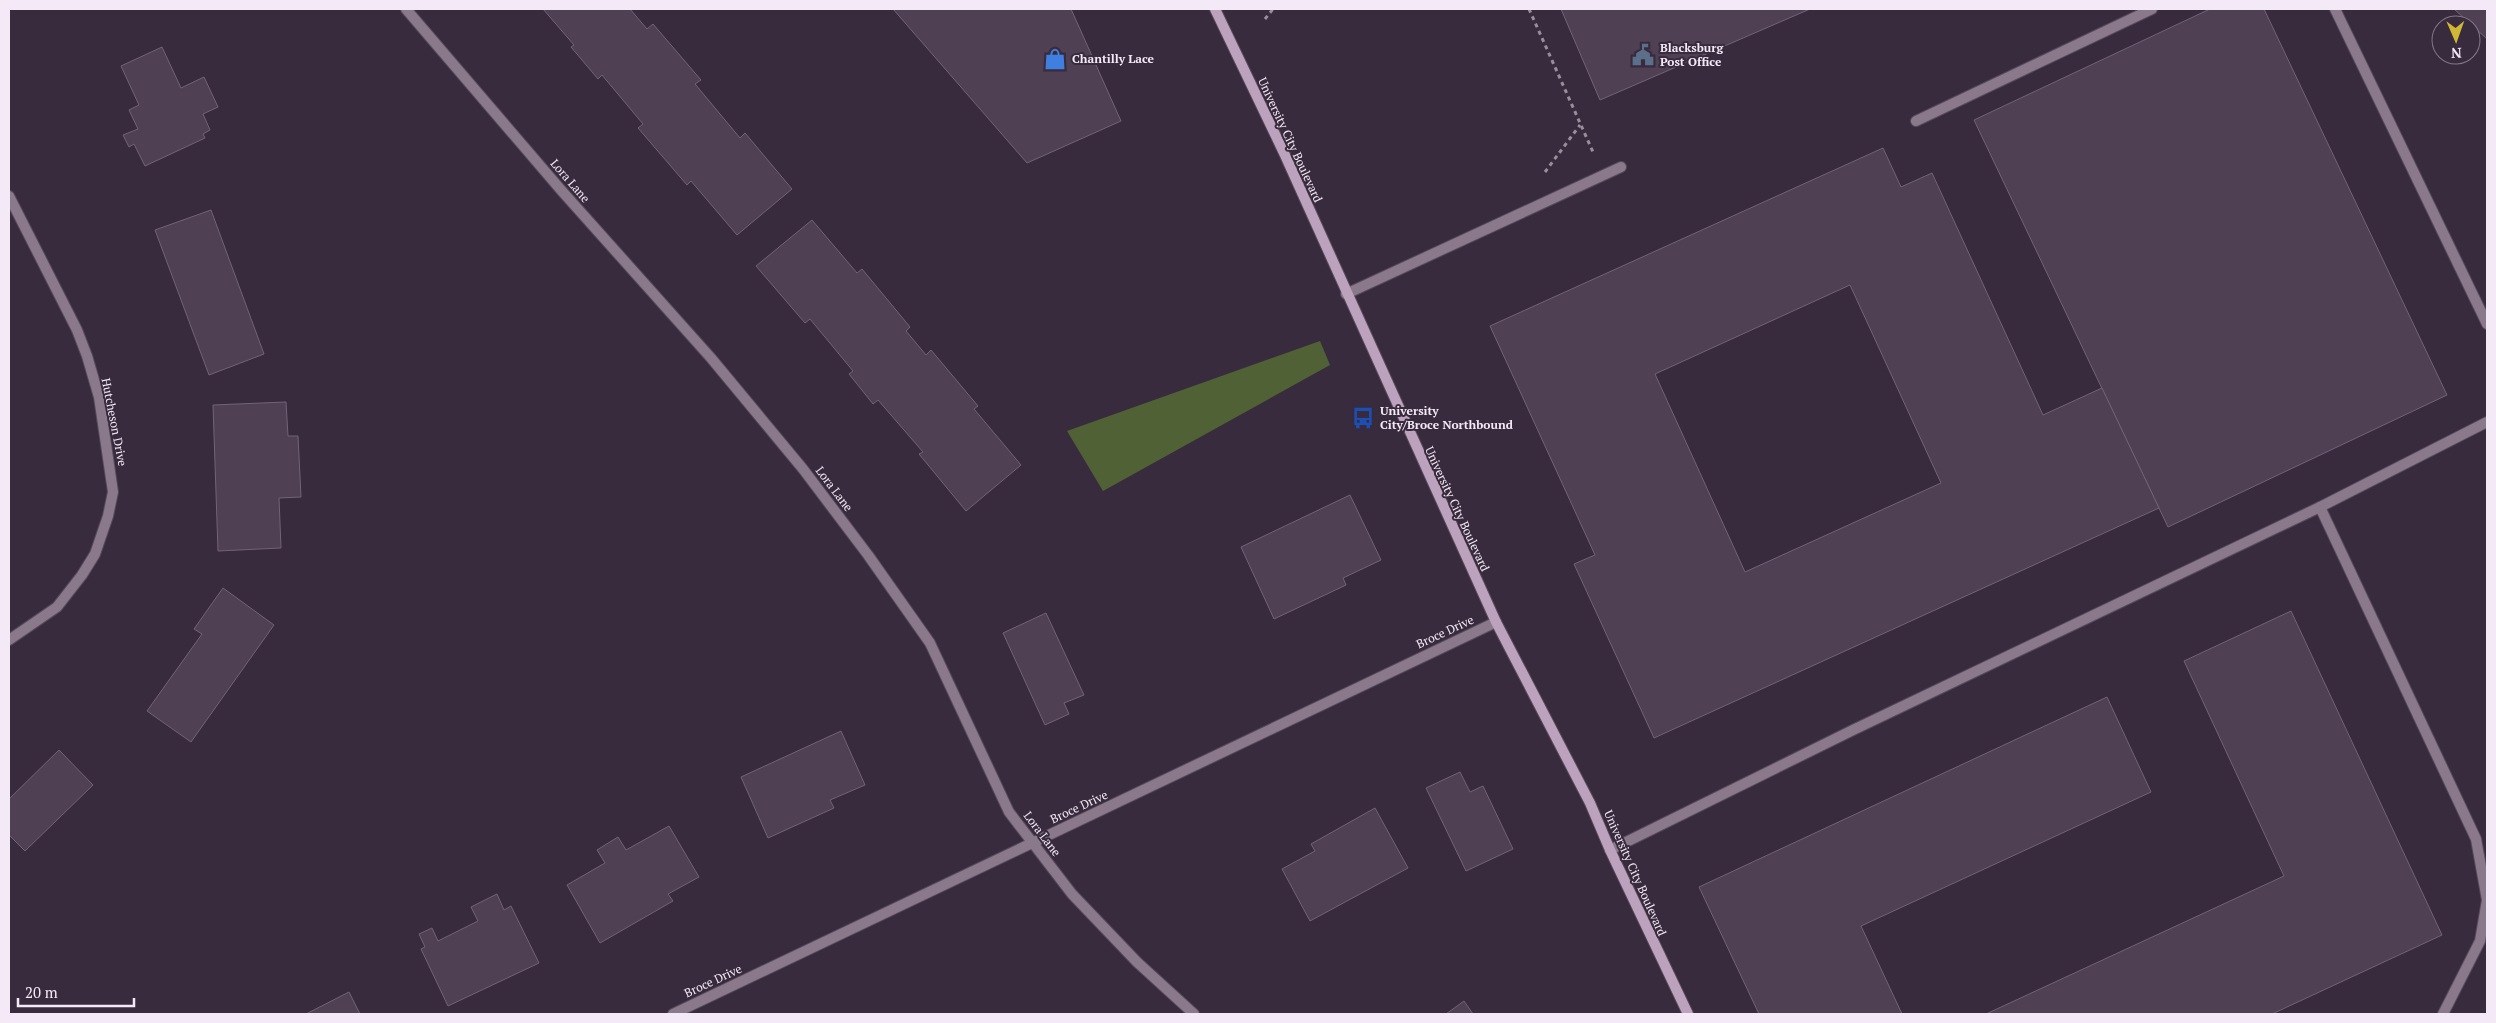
<svg xmlns="http://www.w3.org/2000/svg" width="2496" height="1023" font-family="'PT Serif',serif">
  <style>
    .forest { fill: #4f6135 }
    .building { fill: #4f4054; stroke: #736379; fill-rule: evenodd }
    .lines { fill: none; stroke-linecap: round; stroke-linejoin: round }
    .lane-casing { stroke: #574a5c; stroke-width: 12 }
    .street-casing { stroke: #574a5c; stroke-width: 12 }
    .secondary-casing { stroke: #574a5c; stroke-width: 12 }
    .path { stroke: #9a8e9d; stroke-width: 3; stroke-dasharray: 4 4; stroke-linecap: butt }
    .lane { stroke: #8a798a; stroke-width: 10 }
    .street { stroke: #8a798a; stroke-width: 10 }
    .secondary { stroke: #bca2bc; stroke-width: 10 }
    .labels { text-anchor: middle; stroke-width: 4; stroke-linejoin: round; paint-order: stroke }
    .poi-label { font-size: 12px; font-weight: bold; fill: #f4eaf7; stroke: #392b3e; text-anchor: start }
    .street-label { font-size: 12px; fill: #f4eaf7; stroke: #392b3e }
  </style>
  <rect width="100%" height="100%" fill="#392b3e"/>
  <polygon class="forest" points="1320,341 1330,365 1103,491 1067,431"/>
  <g class="building">
    <polygon points="543,9 630,9 647,29 653,24 701,80 695,84 740,138 745,133 792,189 737,235 691,181 687,185 638,128 643,124 602,75 598,79 571,47 574,45"/>
    <polygon points="893,9 1071,9 1121,121 1027,163"/>
    <polygon points="1561,9 1810,9 1600,100"/>
    <polygon points="2210,9 2264,9 2447,395 2168,527 1974,120"/>
    <polygon points="2454,9 2487,9 2487,39"/>
    <polygon points="162,47 181,88 204,77 218,107 203,114 210,130 203,134 205,138 145,166 134,144 129,147 123,135 138,129 129,110 139,105 121,66"/>
    <path d="M1883 148 1901 187 1932 173 2043 415 2102 388 2159 508 1654 738 1574 564 1595 555 1490 326ZM1850 285 1941 483 1745 572 1655 374Z"/>
    <polygon points="211,210 264,354 209,375 155,230"/>
    <polygon points="812,220 857,273 862,269 910,327 906,331 926,355 931,350 978,406 974,409 1021,465 966,511 919,454 923,452 878,400 873,404 849,374 853,371 810,319 805,323 756,266"/>
    <polygon points="286,402 288,436 298,436 301,497 279,498 281,548 218,551 213,405"/>
    <polygon points="1350,495 1381,560 1343,578 1346,585 1274,619 1241,547"/>
    <polygon points="223,588 274,625 191,742 147,711 202,634 194,629"/>
    <polygon points="2291,611 2442,935 2272,1014 1986,1014 2284,876 2184,661"/>
    <polygon points="1046,613 1084,695 1064,703 1069,714 1045,725 1003,633"/>
    <polygon points="2107,697 2151,792 1861,926 1902,1014 1759,1014 1699,887"/>
    <polygon points="841,731 865,785 830,800 834,808 768,838 741,777"/>
    <polygon points="59,750 93,785 25,851 9,835 9,799"/>
    <polygon points="1460,772 1470,792 1483,786 1513,849 1466,871 1426,788"/>
    <polygon points="1375,808 1408,868 1310,921 1282,869 1315,851 1311,844"/>
    <polygon points="669,826 699,877 668,894 673,901 600,943 567,885 605,863 597,850 618,837 626,850"/>
    <polygon points="497,894 504,910 511,906 539,963 448,1006 421,949 425,947 419,934 432,928 438,941 478,921 471,907"/>
    <polygon points="349,992 360,1014 306,1014"/>
    <polygon points="1464,1001 1473,1014 1446,1014"/>
  </g>
  <g class="lines">
    <g class="lane-casing">
      <g id="lane">
        <polyline points="2335,9 2487,324"/>
        <polyline points="1916,121 2152,9"/>
        <polyline points="1346,294 1621,167"/>
        <polyline points="2320,507 2476,839 2487,900 2480,941 2443,1014"/>
        <polyline points="1610,850 1853,730 2320,507 2487,422"/>
      </g>
    </g>
    <g class="street-casing">
      <g id="street">
        <polyline points="406,9 561,190 711,358 803,469 868,555 930,643 1009,812 1072,894 1137,962 1194,1014"/>
        <polyline points="9,196 77,330 87,356 99,397 113,492 108,516 95,554 82,575 57,607 9,640"/>
        <polyline points="673,1014 1496,622"/>
      </g>
    </g>
    <g class="secondary-casing">
      <polyline id="secondary" points="1215,9 1284,153 1496,622 1590,803 1610,850 1688,1014"/>
    </g>
    <g class="path">
      <polyline points="1529,9 1593,152"/>
      <polyline points="1265,19 1273,9"/>
      <polyline points="1545,172 1580,125"/>
    </g>
    <use href="#lane" class="lane"/>
    <use href="#street" class="street"/>
    <use href="#secondary" class="secondary"/>
  </g>
  <defs>
    <g id="civic-bare" transform="scale(1.725)"><path d="M-.6-6.5H3V-4.5H.6V-3L4-1V1h2V6H-6V1h2V-1L-.6-3ZM-1.2 2.5V6h2.4V2.5Z" fill="#5c6f8a" stroke="#392b3e" stroke-width="2.5" paint-order="stroke"/></g>
    <g id="shop-bare" transform="scale(1.725)"><path d="M-5-2.5h2.3a2.7 3.5 0 0 1 5.4 0H5L5.5 6h-11ZM-1.5-2.5h3a1.5 2.3 0 0 0-3 0Z" fill="#3f7fe0" stroke="#392b3e" stroke-width="2.5" paint-order="stroke"/></g>
    <g id="bus-bare" transform="scale(1.725)"><path d="M-5-6H5V4H4V6H2V4H-2V6H-4V4H-5ZM-3.5-4V0h7V-4ZM-3.5 1.2v1.5H-2V1.2ZM2 1.2v1.5H3.5V1.2Z" fill="#1a4fb4" stroke="#392b3e" stroke-width="2.5" paint-order="stroke"/></g>
  </defs>
  <g fill-rule="evenodd">
    <use href="#civic-bare" x="1643" y="55"/>
    <use href="#shop-bare" x="1055" y="59"/>
    <use href="#bus-bare" x="1363" y="418"/>
  </g>
  <g class="labels">
    <g class="poi-label">
      <text x="1660" y="52">Blacksburg<tspan x="1660" dy="14">Post Office</tspan></text>
      <text x="1072" y="63">Chantilly Lace</text>
      <text x="1380" y="415">University<tspan x="1380" dy="14">City/Broce Northbound</tspan></text>
    </g>
    <g class="street-label">
      <text transform="translate(1290 140) rotate(65)" y="4">University City Boulevard</text>
      <text transform="translate(570 181) rotate(49)" y="4">Lora Lane</text>
      <text transform="translate(114 422) rotate(79)" y="4">Hutcheson Drive</text>
      <text transform="translate(834 489) rotate(53)" y="4">Lora Lane</text>
      <text transform="translate(1457 509) rotate(65)" y="4">University City Boulevard</text>
      <text transform="translate(1445 632) rotate(-25)" y="4">Broce Drive</text>
      <text transform="translate(1079 807) rotate(-25)" y="4">Broce Drive</text>
      <text transform="translate(1042 834) rotate(53)" y="4">Lora Lane</text>
      <text transform="translate(1635 873) rotate(66)" y="4">University City Boulevard</text>
      <text transform="translate(713 981) rotate(-25)" y="4">Broce Drive</text>
    </g>
  </g>
  <rect width="2496" height="1023" fill="none" stroke="#f4eaf7" stroke-width="20"/>
  <g transform="translate(2456 40) rotate(178)"><circle r="24" fill="#392b3e" stroke="#847788"/>
  <path d="M0-4L9 19L0 12L-9 19Z" fill="#d1b736"/>
  <text y="-8" font-size="14" font-weight="bold" text-anchor="middle" fill="#f4eaf7">N</text>
  </g>
  <path d="M18 998v8h116v-8" fill="none" stroke="#f4eaf7" stroke-width="2.5"/>
  <text x="25" y="998" font-size="15" fill="#f4eaf7" stroke="#392b3e" stroke-width="4" paint-order="stroke">20 m</text>
</svg>
